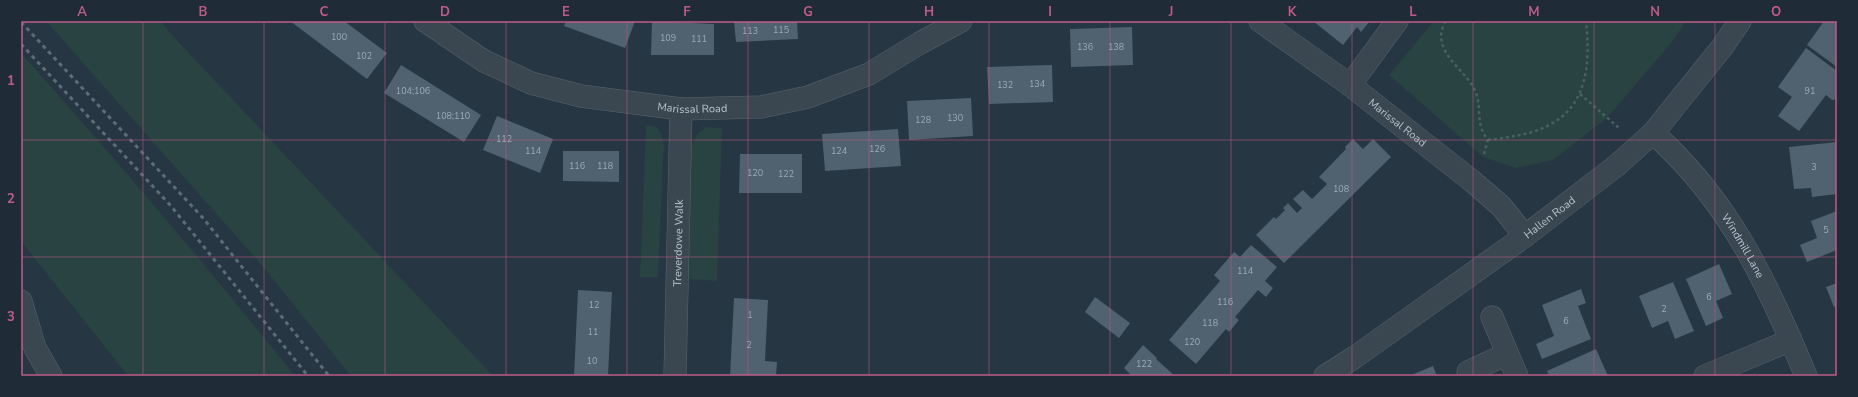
<svg xmlns="http://www.w3.org/2000/svg" width="1858" height="397" font-family="'Nunito Sans',sans-serif">
  <style>
    .green { fill: #284342 }
    .building { fill: #50616f }
    .lines { fill: none; stroke-linecap: round; stroke-linejoin: round }
    .minor-casing { stroke: #58656f; stroke-width: 23 }
    .path { stroke: #486060; stroke-width: 2.5; stroke-dasharray: 3 3; stroke-linecap: butt }
    .minor { stroke: #3a4751; stroke-width: 22 }
    .rail { stroke: #5c6c78; stroke-width: 3; stroke-dasharray: 4 4; stroke-linecap: butt }
    .grid { fill: none; stroke: #be5c88; stroke-width: 1; stroke-opacity: 0.55 }
    .labels { text-anchor: middle; stroke-width: 3.5; stroke-linejoin: round; paint-order: stroke }
    .number-label { font-size: 9px; fill: #9daab5 }
    .street-label { font-size: 11px; fill: #b7c2cc; stroke: #1f2c37 }
    .neatline { fill: none; stroke: #be5c88; stroke-width: 1.5 }
    .grid-label { font-size: 13px; text-anchor: middle; font-weight: bold; fill: #be5c88 }
  </style>
  <rect width="100%" height="100%" fill="#263642"/>
  <g class="green">
    <polygon points="46,21 161,21 170,33 493,376 351,376 259,262"/>
    <polygon points="1434,21 1686,21 1672,42 1607,118 1553,160 1516,168 1483,157 1389,75"/>
    <path d="M21 53C115 158 207 266 295 376H128L21 241Z"/>
    <polygon points="646,125 657,127 664,140 658,277 640,277"/>
    <polygon points="707,127 722,128 717,281 688,279 691,147 698,133"/>
  </g>
  <g class="building">
    <polygon points="290,21 344,21 387,53 367,79"/>
    <polygon points="566,21 635,21 625,48 564,26"/>
    <polygon points="652,21 714,24 714,55 651,55"/>
    <polygon points="734,21 797,21 798,39 736,42"/>
    <polygon points="1313,21 1370,21 1361,32 1357,27 1343,45"/>
    <polygon points="1824,21 1837,21 1837,67 1807,45"/>
    <polygon points="1132,27 1133,65 1071,67 1070,29"/>
    <polygon points="1806,48 1837,71 1837,99 1832,100 1826,95 1799,131 1778,116 1792,97 1778,87"/>
    <polygon points="401,65 481,115 464,142 384,93"/>
    <polygon points="1052,65 1053,102 989,104 987,67"/>
    <polygon points="971,98 973,136 909,140 907,101"/>
    <polygon points="497,116 553,139 540,173 483,150"/>
    <polygon points="898,129 901,166 825,171 822,134"/>
    <polygon points="1353,139 1363,149 1373,139 1391,157 1284,263 1256,235 1274,217 1276,219 1285,210 1283,208 1288,203 1297,213 1302,208 1293,199 1303,190 1312,199 1327,184 1319,177 1346,149 1345,147"/>
    <polygon points="1837,142 1837,194 1812,197 1811,188 1794,189 1789,147"/>
    <polygon points="563,151 619,151 619,182 563,181"/>
    <polygon points="740,154 802,154 802,193 739,193"/>
    <polygon points="1837,211 1837,250 1807,262 1800,245 1817,238 1811,221"/>
    <polygon points="1251,245 1277,267 1265,281 1273,288 1266,297 1258,290 1235,317 1239,320 1229,332 1226,329 1196,364 1169,340 1220,281 1214,275 1234,252 1240,257"/>
    <polygon points="1719,264 1732,294 1716,301 1723,318 1706,326 1686,279"/>
    <polygon points="1673,282 1694,331 1675,339 1668,321 1652,328 1639,296"/>
    <polygon points="1837,283 1837,306 1834,307 1826,287"/>
    <polygon points="1581,289 1586,303 1578,306 1591,339 1542,359 1536,344 1554,336 1542,305"/>
    <polygon points="578,290 612,292 608,376 574,376"/>
    <polygon points="1095,297 1130,323 1119,338 1085,312"/>
    <polygon points="734,298 768,300 765,361 777,362 776,376 730,376"/>
    <polygon points="1143,345 1157,358 1156,359 1175,376 1129,376 1130,374 1124,368"/>
    <polygon points="1596,349 1608,376 1549,376 1547,371"/>
    <polygon points="1433,366 1437,376 1409,376"/>
  </g>
  <g class="lines">
    <g class="minor-casing">
      <g id="minor">
        <path id="s1" d="M425 21 484 61 531 83 581 96 681 109 761 107 808 97 869 74 920 43 961 21"/>
        <path id="s2" d="M1260 21 1350 85 1472 181 1501 206 1525 236"/>
        <polyline points="1350,85 1397,21"/>
        <path id="s3" d="M1653 133C1729 200 1768 284 1806 376"/>
        <polyline points="21,301 35,348 51,376"/>
        <polyline points="1492,317 1517,376"/>
        <polyline points="1468,372 1507,354"/>
        <path id="s4" d="M675 376 681 109"/>
        <path id="s5" d="M1325 376 1355 357 1525 236 1616 166 1653 133 1723 46 1740 21"/>
        <polyline points="1705,376 1791,340"/>
      </g>
    </g>
    <g class="path">
      <path d="M1445 21C1444 25 1441 31 1441 36 1442 60 1468 72 1476 93 1482 110 1475 124 1488 140"/>
      <polyline points="1580,94 1619,128"/>
      <path d="M1488 140C1509 137 1532 135 1551 124 1589 103 1590 60 1586 21"/>
      <polyline points="1484,154 1488,140"/>
    </g>
    <use href="#minor" class="minor"/>
    <g class="rail">
      <polyline points="21,22 203,218 329,376"/>
      <polyline points="21,44 171,206 308,376"/>
    </g>
  </g>
  <path class="grid" d="M143 21V376M264 21V376M385 21V376M506 21V376M627 21V376M748 21V376M869 21V376M989 21V376M1110 21V376M1231 21V376M1352 21V376M1473 21V376M1594 21V376M1715 21V376M21 140H1837M21 257H1837"/>
  <g class="labels">
    <g class="number-label">
      <text x="781" y="33">115</text>
      <text x="750" y="34">113</text>
      <text x="339" y="40">100</text>
      <text x="668" y="41">109</text>
      <text x="699" y="42">111</text>
      <text x="1085" y="50">136</text>
      <text x="1116" y="50">138</text>
      <text x="364" y="59">102</text>
      <text x="1037" y="87">134</text>
      <text x="1005" y="88">132</text>
      <text x="413" y="94">104;106</text>
      <text x="1810" y="94">91</text>
      <text x="453" y="119">108;110</text>
      <text x="955" y="121">130</text>
      <text x="923" y="123">128</text>
      <text x="504" y="142">112</text>
      <text x="877" y="152">126</text>
      <text x="533" y="154">114</text>
      <text x="839" y="154">124</text>
      <text x="577" y="169">116</text>
      <text x="605" y="169">118</text>
      <text x="1814" y="170">3</text>
      <text x="755" y="176">120</text>
      <text x="786" y="177">122</text>
      <text x="1341" y="192">108</text>
      <text x="1826" y="233">5</text>
      <text x="1245" y="274">114</text>
      <text x="1709" y="300">6</text>
      <text x="1225" y="305">116</text>
      <text x="594" y="308">12</text>
      <text x="1664" y="312">2</text>
      <text x="750" y="318">1</text>
      <text x="1566" y="324">6</text>
      <text x="1210" y="326">118</text>
      <text x="593" y="335">11</text>
      <text x="1192" y="345">120</text>
      <text x="749" y="348">2</text>
      <text x="592" y="364">10</text>
      <text x="1144" y="367">122</text>
    </g>
    <g class="street-label">
      <text dy="4" stroke="none"><textPath href="#s1" startOffset="287">Marissal Road</textPath></text>
      <text dy="4" stroke="none"><textPath href="#s2" startOffset="171">Marissal Road</textPath></text>
      <text dy="4" stroke="none"><textPath href="#s5" startOffset="275">Hallen Road</textPath></text>
      <text dy="4" stroke="none"><textPath href="#s4" startOffset="133">Treverdowe Walk</textPath></text>
      <text dy="4" stroke="none"><textPath href="#s3" startOffset="145">Windmill Lane</textPath></text>
    </g>
  </g>
  <rect width="1858" height="397" fill="none" stroke="#1f2c37" stroke-width="44"/>
  <rect x="22" y="22" width="1814" height="353" class="neatline"/>
  <g class="grid-label">
    <text x="82" y="16">A</text>
    <text x="203" y="16">B</text>
    <text x="324" y="16">C</text>
    <text x="445" y="16">D</text>
    <text x="566" y="16">E</text>
    <text x="687" y="16">F</text>
    <text x="808" y="16">G</text>
    <text x="929" y="16">H</text>
    <text x="1050" y="16">I</text>
    <text x="1171" y="16">J</text>
    <text x="1292" y="16">K</text>
    <text x="1413" y="16">L</text>
    <text x="1534" y="16">M</text>
    <text x="1655" y="16">N</text>
    <text x="1776" y="16">O</text>
    <text x="11" y="85">1</text>
    <text x="11" y="203">2</text>
    <text x="11" y="321">3</text>
  </g>
</svg>
